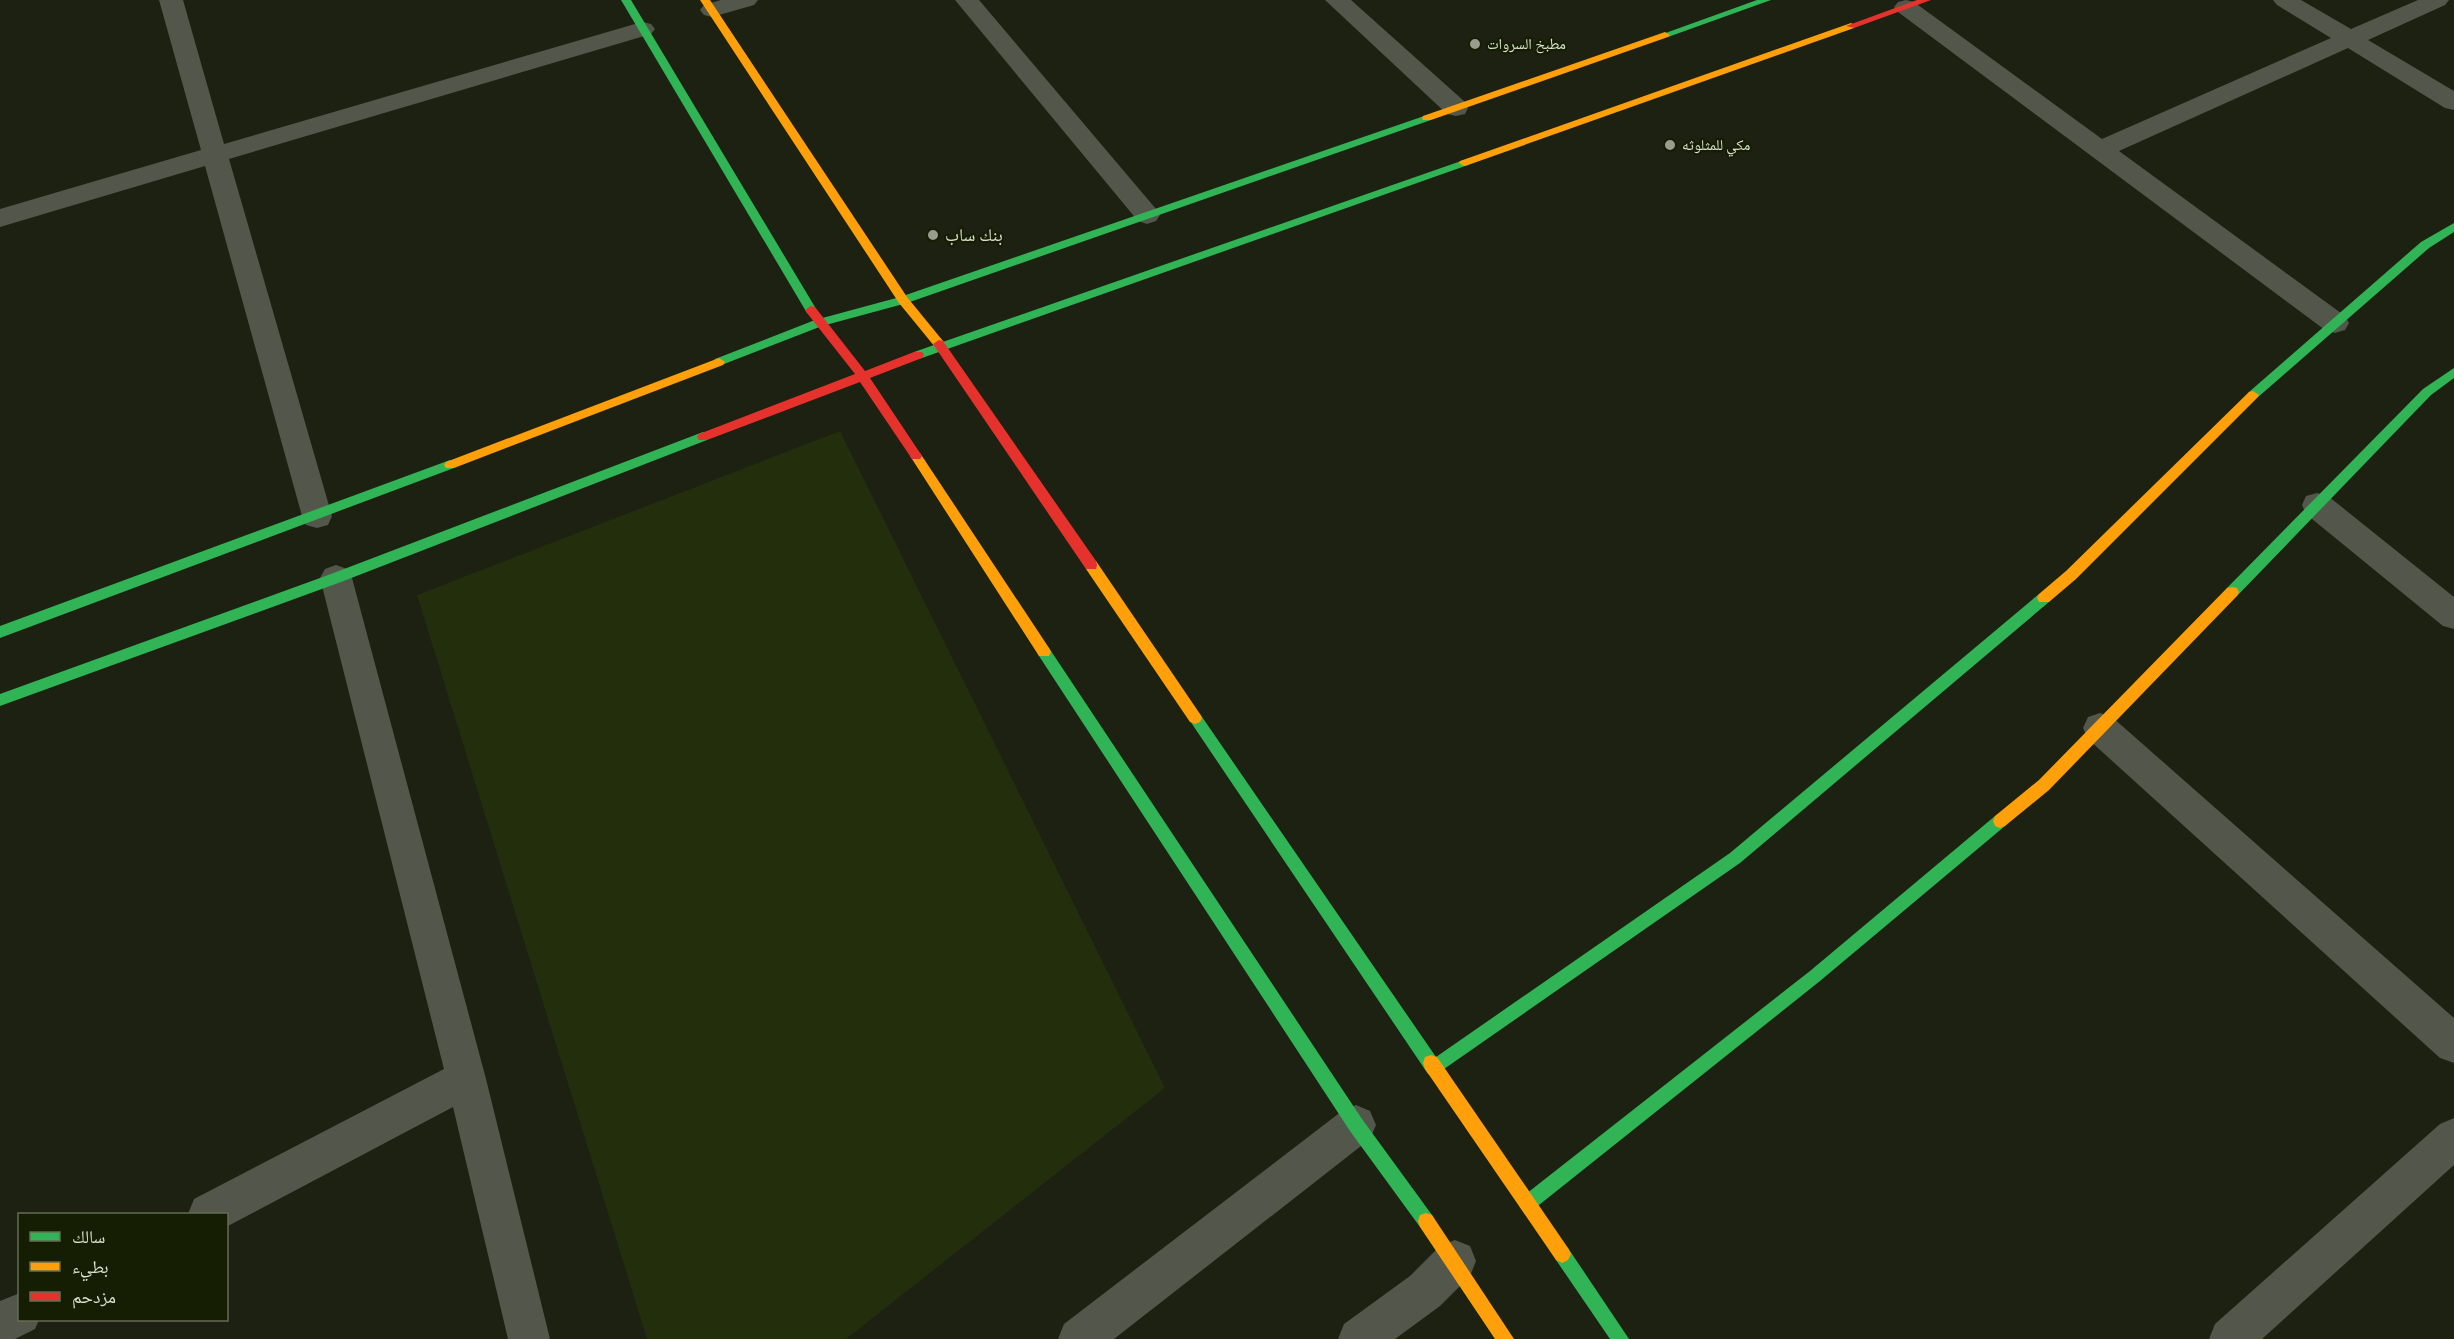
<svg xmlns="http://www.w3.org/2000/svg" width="2454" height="1339" font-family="Signika,'Noto Naskh Arabic',sans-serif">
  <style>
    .built { fill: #232e0d }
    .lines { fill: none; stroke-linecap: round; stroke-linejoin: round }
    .street { fill: #53574b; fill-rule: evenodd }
    .fast { fill: #30b455; fill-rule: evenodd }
    .slow { fill: #ff9f0a; fill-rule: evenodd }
    .jam { fill: #e5322d; fill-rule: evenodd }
    .poi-dot { fill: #989e8d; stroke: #151e03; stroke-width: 2 }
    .labels { text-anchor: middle; stroke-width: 4.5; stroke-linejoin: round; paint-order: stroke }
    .far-poi-label { font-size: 15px; fill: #dae1d0; stroke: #151e03; text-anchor: start }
    .poi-label { font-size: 18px; fill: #dae1d0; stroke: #151e03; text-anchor: start }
  </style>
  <rect width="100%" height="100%" fill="#1c2111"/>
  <polygon class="built" points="840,431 1165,1088 846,1339 647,1339 417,595"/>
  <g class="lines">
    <g class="street">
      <polygon points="159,0 183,0 224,144 635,24 643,22 651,24 655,29 651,34 229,159 332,516 328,525 317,528 306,525 302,516 205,166 0,227 0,209 201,150"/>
      <polygon points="721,0 758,0 754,5 712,17 704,15 700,10 704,5"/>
      <polygon points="955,0 979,0 1156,209 1160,215 1156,221 1147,224 1138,221"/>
      <polygon points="1325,0 1351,0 1465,102 1468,108 1465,114 1456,116 1447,114"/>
      <polygon points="1906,0 1914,2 2102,139 2331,38 2277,5 2273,0 2301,0 2351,29 2418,0 2449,0 2445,5 2368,40 2454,91 2454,110 2445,108 2348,48 2119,151 2345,316 2349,323 2345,330 2335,333 2325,330 1898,12 1894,7 1898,2"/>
      <polygon points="2317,493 2328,496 2454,597 2454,629 2443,626 2306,514 2302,505 2306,496"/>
      <polygon points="336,565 347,569 352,578 486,1079 550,1339 508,1339 453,1107 226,1227 226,1214 188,1214 194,1199 444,1069 320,578 325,569"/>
      <polygon points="2100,713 2112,717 2454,1018 2454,1063 2440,1058 2088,739 2083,728 2088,717"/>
      <polygon points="1356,1105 1370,1111 1376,1125 1370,1139 1114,1339 1058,1339 1064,1324 1342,1111"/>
      <polygon points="2454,1118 2454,1165 2262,1339 2209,1339 2215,1324 2440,1124"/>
      <polygon points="1455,1240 1470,1246 1476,1261 1470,1276 1440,1306 1395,1339 1338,1339 1344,1324 1410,1276 1440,1246"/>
      <polygon points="20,1293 20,1320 39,1320 35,1329 15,1339 0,1339 0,1301"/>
    </g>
    <g class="fast">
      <polygon points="621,0 631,0 815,307 815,313 807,313"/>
      <polygon points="1757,0 1771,0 1668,37 1660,35"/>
      <polygon points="1427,115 1431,116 1431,120 907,303 822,326 719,366 713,362 715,359 815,320 900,297"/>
      <polygon points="1464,160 1469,163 1468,165 922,358 918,359 912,355 914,352"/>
      <polygon points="2454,223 2454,232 2429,248 2257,398 2249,398 2247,395 2249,392 2421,242"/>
      <polygon points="2454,368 2454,378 2431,395 2237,596 2227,596 2225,592 2227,588 2423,389"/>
      <polygon points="703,432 709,437 707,440 341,582 0,706 0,694 331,574"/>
      <polygon points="450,460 456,465 454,468 0,638 0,626"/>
      <polygon points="2044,593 2049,594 2051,598 2049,602 1740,863 1434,1076 1428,1074 1188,718 1190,714 1195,712 1200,714 1436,1057 1730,853 2039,594"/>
      <polygon points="1044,646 1049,648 1362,1119 1432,1215 1434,1221 1432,1227 1426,1229 1420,1227 1350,1131 1039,656 1037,652 1039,648"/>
      <polygon points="2000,814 2005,816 2007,821 2005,826 1820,981 1534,1209 1528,1211 1522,1209 1520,1203 1522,1197 1810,971 1995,816"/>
      <polygon points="1562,1245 1568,1248 1629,1339 1610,1339 1556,1260 1553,1254 1556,1248"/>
    </g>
    <g class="slow">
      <polygon points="700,0 710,0 907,297 943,341 945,344 943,347 935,347 899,303"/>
      <polygon points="1851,23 1856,26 1854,28 1468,165 1464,166 1459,163 1460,161"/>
      <polygon points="1665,32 1670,35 1668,37 1431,120 1423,120 1422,118 1423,116"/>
      <polygon points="719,358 725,362 723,365 454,468 446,468 444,465 446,462"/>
      <polygon points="2253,391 2259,395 2257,398 2076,579 2049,602 2039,602 2037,598 2039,594 2066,571 2249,392"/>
      <polygon points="916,451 920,453 1049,648 1051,652 1049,656 1039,656 912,459 910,456"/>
      <polygon points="1091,560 1096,561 1200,714 1202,718 1200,722 1195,724 1190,722 1086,569 1085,565"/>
      <polygon points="2232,587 2237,588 2239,592 2237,596 2049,790 2005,826 2000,828 1995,826 1993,821 1995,816 2039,780 2227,588"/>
      <polygon points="1431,1055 1437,1057 1568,1248 1571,1254 1568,1260 1562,1263 1556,1260 1425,1069 1423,1063 1425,1057"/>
      <polygon points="1426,1213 1432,1215 1514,1339 1495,1339 1420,1227 1418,1221 1420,1215"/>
    </g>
    <g class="jam">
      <polygon points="1917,0 1931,0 1854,28 1846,26"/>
      <polygon points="811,306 815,307 865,371 914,352 922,352 924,355 922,358 870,378 922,456 920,459 912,459 860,382 707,440 699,440 697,437 699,434 855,374 807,313 805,310"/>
      <polygon points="939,340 943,341 1096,561 1097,565 1096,569 1086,569 935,347 933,344"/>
    </g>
  </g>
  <g class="poi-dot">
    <circle cx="1475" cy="44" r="6"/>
    <circle cx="1670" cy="145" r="6"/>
    <circle cx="933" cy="235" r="6"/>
  </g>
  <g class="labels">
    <g class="far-poi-label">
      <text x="1487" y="49">مطبخ السروات</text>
      <text x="1682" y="150">مكي للمثلوثه</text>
    </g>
    <g class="poi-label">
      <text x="945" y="241">بنك ساب</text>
    </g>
  </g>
  <rect x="18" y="1213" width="210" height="108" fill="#151e03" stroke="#646c55" stroke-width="1.5"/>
  <rect x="30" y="1232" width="30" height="9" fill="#30b455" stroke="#646c55" stroke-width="1.5"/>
  <text x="72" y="1243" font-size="18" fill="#dae1d0">سالك</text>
  <rect x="30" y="1262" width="30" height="9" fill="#ff9f0a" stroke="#646c55" stroke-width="1.5"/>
  <text x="72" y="1273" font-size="18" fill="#dae1d0">بطيء</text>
  <rect x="30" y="1292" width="30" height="9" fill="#e5322d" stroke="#646c55" stroke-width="1.5"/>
  <text x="72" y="1303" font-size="18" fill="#dae1d0">مزدحم</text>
</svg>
